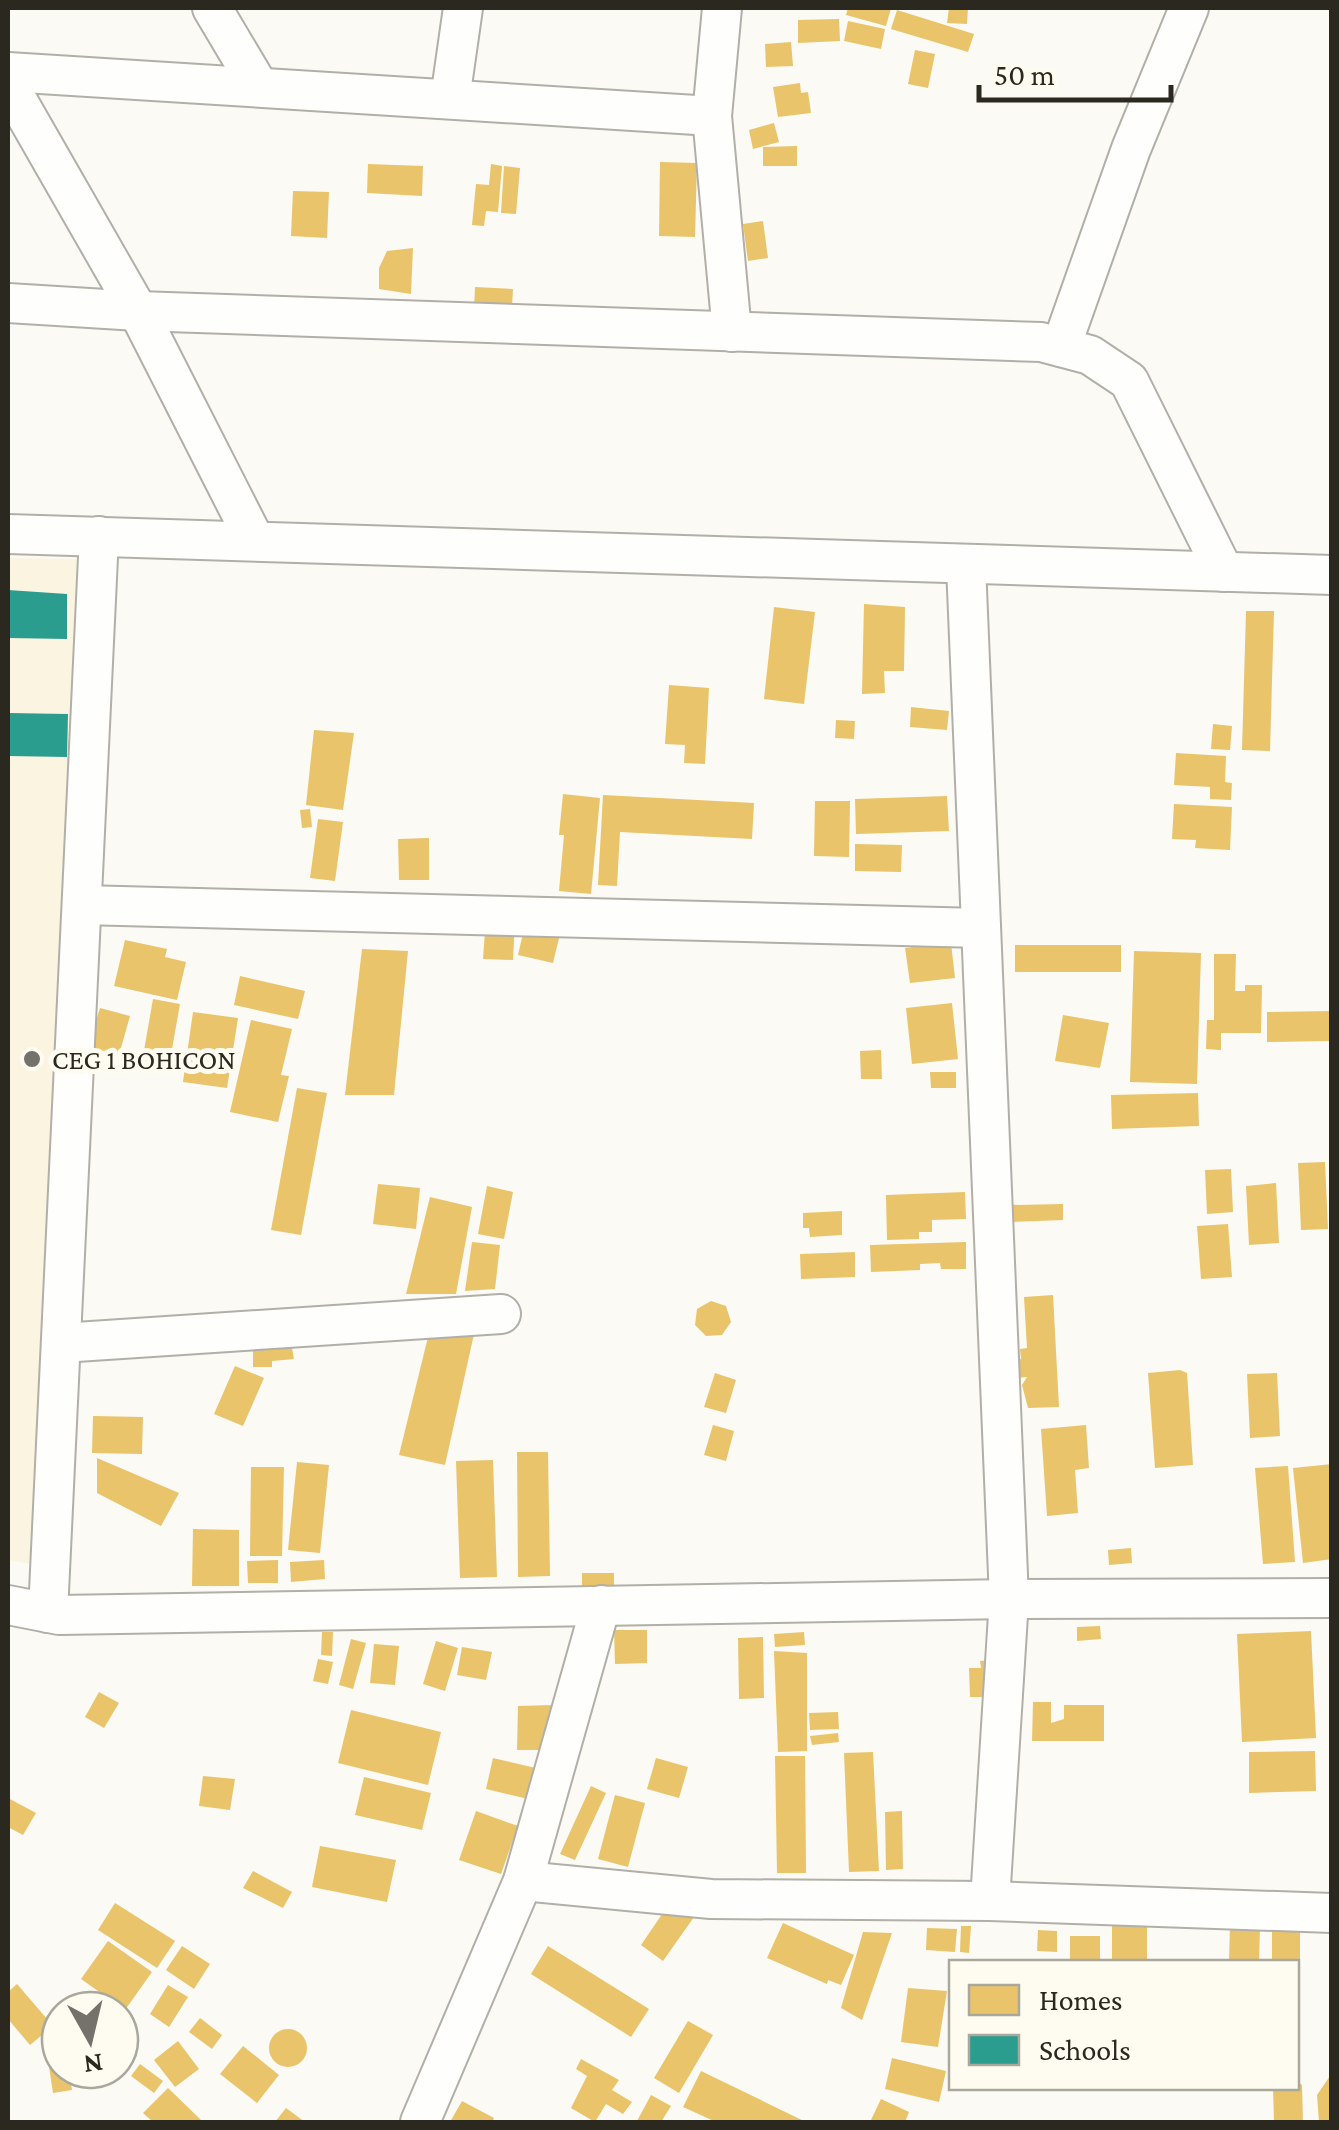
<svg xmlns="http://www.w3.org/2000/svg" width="1339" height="2130" font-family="'Crimson Pro',serif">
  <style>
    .built { fill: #fbf4e0 }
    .homes { fill: #e9c46a }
    .schools { fill: #2a9d8f }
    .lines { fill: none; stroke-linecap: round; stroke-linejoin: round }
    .minor-casing { stroke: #b1afa8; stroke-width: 42 }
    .minor { stroke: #fefefd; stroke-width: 38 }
    .poi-dot { fill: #74726a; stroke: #fefbf1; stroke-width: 4 }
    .labels { text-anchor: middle; stroke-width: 10; stroke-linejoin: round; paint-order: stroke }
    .poi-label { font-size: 28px; fill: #2b291f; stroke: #fefbf1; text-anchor: start }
  </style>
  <rect width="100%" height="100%" fill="#fbfaf4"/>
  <polygon class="built" points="8,558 81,559 32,1564 8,1560"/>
  <g class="homes">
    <polygon points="848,8 891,8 886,26 846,15"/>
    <polygon points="949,8 968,8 967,24 947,23"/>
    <polygon points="897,10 974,34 968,52 891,29"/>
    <polygon points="839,19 840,41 798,43 798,20"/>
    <polygon points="848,21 885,29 881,49 844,41"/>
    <polygon points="791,42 793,66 766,67 765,44"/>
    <polygon points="915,50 935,54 928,88 908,84"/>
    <polygon points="800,83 801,93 808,92 811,113 778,117 773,87"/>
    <polygon points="774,123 779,142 753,149 749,130"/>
    <polygon points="797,146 797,166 763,166 763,147"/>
    <polygon points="660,162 697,163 695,237 659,236"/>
    <polygon points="368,164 423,166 422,196 367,193"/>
    <polygon points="491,164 502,166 498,212 486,211 484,226 472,225 476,184 489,185"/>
    <polygon points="504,166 520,168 516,214 501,213"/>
    <polygon points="293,191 329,192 327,238 291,236"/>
    <polygon points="763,221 768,258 748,261 743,224"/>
    <polygon points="413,248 411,294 379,289 379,268 387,251"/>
    <polygon points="475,287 513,289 512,307 474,312"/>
    <polygon points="864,604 905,607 904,671 884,671 885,693 862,694"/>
    <polygon points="774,607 815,612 804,704 764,699"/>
    <polygon points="1246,611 1274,611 1270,751 1242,750"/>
    <polygon points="669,685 709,688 705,764 684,763 685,745 665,744"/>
    <polygon points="911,707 949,711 947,730 910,727"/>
    <polygon points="836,720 855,721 854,739 835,738"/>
    <polygon points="1213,724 1232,726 1230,750 1211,749"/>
    <polygon points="314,730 354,733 343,810 306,805"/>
    <polygon points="1176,753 1226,756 1225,782 1232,783 1231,800 1210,799 1210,787 1174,785"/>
    <polygon points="563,794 600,798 591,894 559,891 564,835 559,835"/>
    <polygon points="603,795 754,803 752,839 620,832 617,886 598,885"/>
    <polygon points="947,796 949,831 856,834 855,799"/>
    <polygon points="815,801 850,801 849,857 814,856"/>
    <polygon points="1174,804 1232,807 1230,850 1195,848 1196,840 1172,839"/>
    <polygon points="310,809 312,827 302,828 300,810"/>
    <polygon points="318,819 343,822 335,881 310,878"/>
    <polygon points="429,838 429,880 399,880 398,839"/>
    <polygon points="855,844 902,845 901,872 855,871"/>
    <polygon points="486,918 515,920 513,960 483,959"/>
    <polygon points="525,925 560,934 553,963 518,955"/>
    <polygon points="125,940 167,949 165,957 186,962 177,1000 114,986"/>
    <polygon points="951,943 955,978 910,983 905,948"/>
    <rect x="1015" y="945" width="106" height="27"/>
    <polygon points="362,949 408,951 394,1095 345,1095"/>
    <polygon points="1134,951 1201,953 1197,1084 1130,1082"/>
    <polygon points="1214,954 1236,954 1235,991 1245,991 1245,985 1262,985 1261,1033 1221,1033 1221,1050 1206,1049 1207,1020 1214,1020"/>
    <polygon points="240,976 305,991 298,1019 234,1005"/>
    <polygon points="153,999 180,1004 169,1066 142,1062"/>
    <polygon points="952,1003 958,1059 912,1064 906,1008"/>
    <polygon points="100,1008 130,1016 119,1055 88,1047"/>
    <polygon points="1332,1011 1332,1041 1267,1042 1267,1012"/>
    <polygon points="193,1012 238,1018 227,1088 183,1082"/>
    <polygon points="1063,1015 1109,1023 1100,1068 1055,1061"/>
    <polygon points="251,1020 292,1029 281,1075 289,1076 278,1122 230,1112"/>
    <polygon points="881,1050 882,1079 861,1079 860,1051"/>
    <polygon points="930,1072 956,1072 956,1088 931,1088"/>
    <polygon points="297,1088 327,1093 301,1235 271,1230"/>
    <polygon points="1198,1093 1199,1126 1112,1129 1111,1095"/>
    <polygon points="1325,1162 1328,1229 1301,1230 1298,1163"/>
    <polygon points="1231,1169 1233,1212 1207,1214 1205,1170"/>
    <polygon points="1276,1183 1279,1243 1249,1245 1246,1186"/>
    <polygon points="378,1184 420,1188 416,1229 373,1224"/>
    <polygon points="487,1186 513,1192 504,1239 478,1234"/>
    <polygon points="965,1192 966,1219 932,1220 932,1232 919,1232 919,1239 887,1240 886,1195"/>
    <polygon points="430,1197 472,1207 456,1294 406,1294"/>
    <polygon points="1063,1204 1063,1220 1011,1222 1010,1205"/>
    <polygon points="842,1211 842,1235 810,1237 809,1228 803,1228 803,1213"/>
    <polygon points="1228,1224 1232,1277 1201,1279 1197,1226"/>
    <polygon points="472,1242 500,1245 495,1289 465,1291"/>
    <polygon points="966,1242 966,1269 941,1269 940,1263 920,1264 920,1270 871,1272 870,1245"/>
    <polygon points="855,1252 855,1277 801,1279 800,1254"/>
    <polygon points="1053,1295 1059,1407 1028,1408 1022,1385 1027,1377 1016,1378 1015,1359 1021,1359 1020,1349 1027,1348 1024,1297"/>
    <polygon points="711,1301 726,1306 731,1322 722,1335 706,1336 695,1325 697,1309"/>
    <polygon points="429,1333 474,1334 445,1465 399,1455"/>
    <polygon points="290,1337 294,1359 272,1361 272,1367 253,1367 253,1342"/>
    <polygon points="235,1366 264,1378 243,1426 214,1414"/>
    <polygon points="1180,1370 1187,1373 1193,1465 1155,1468 1148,1373"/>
    <polygon points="715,1373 736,1380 726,1413 704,1407"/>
    <polygon points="1277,1373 1280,1436 1250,1438 1247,1374"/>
    <polygon points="93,1416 143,1417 142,1454 92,1453"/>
    <polygon points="713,1425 734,1431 726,1461 704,1455"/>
    <polygon points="1086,1425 1089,1468 1075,1470 1078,1513 1047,1516 1041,1429"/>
    <polygon points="517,1452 548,1452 550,1576 518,1577"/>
    <polygon points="97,1458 179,1493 161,1526 97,1493"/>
    <polygon points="493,1460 497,1577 460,1578 456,1461"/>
    <polygon points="297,1462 329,1465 320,1553 288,1550"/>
    <polygon points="1332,1464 1332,1559 1303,1563 1293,1468"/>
    <polygon points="1288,1466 1295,1562 1263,1564 1255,1468"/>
    <polygon points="251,1467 284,1467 282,1556 250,1556"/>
    <polygon points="193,1529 239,1530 239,1586 192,1586"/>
    <polygon points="1131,1548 1132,1563 1109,1565 1108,1550"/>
    <polygon points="278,1560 278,1583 248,1583 247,1561"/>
    <polygon points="324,1560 325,1579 291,1582 290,1562"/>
    <polygon points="582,1573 614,1573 614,1589 582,1586"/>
    <polygon points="1100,1626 1101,1639 1077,1641 1077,1627"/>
    <polygon points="614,1630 647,1630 647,1663 615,1664"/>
    <polygon points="1311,1631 1316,1738 1242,1742 1237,1634"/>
    <polygon points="322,1632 333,1632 332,1656 321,1655"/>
    <polygon points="804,1632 805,1645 775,1647 774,1634"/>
    <polygon points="763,1637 764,1698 739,1699 738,1638"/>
    <polygon points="351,1639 366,1643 353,1689 339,1685"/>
    <polygon points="436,1641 458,1648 445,1691 423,1684"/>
    <polygon points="374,1644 399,1646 395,1685 370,1683"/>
    <polygon points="462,1647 492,1652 486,1680 457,1675"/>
    <polygon points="774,1651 807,1653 807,1751 778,1752"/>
    <polygon points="318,1659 333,1662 328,1684 313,1681"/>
    <polygon points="990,1660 991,1697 970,1697 969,1668 981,1668 980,1661"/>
    <polygon points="99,1692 119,1703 104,1728 85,1717"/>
    <polygon points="1033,1702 1051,1702 1051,1723 1064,1719 1064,1705 1104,1705 1104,1741 1032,1741"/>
    <polygon points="553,1705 555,1750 517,1750 518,1706"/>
    <polygon points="351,1710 441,1732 428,1785 338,1763"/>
    <polygon points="838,1712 839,1729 810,1730 809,1713"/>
    <polygon points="838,1733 839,1742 812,1745 810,1736"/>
    <polygon points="1315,1751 1316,1791 1249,1793 1249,1752"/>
    <polygon points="873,1752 879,1871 849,1872 844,1753"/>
    <polygon points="775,1756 805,1756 806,1873 777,1873"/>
    <polygon points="493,1758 544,1770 537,1801 486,1789"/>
    <polygon points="656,1758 688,1767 679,1798 647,1789"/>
    <polygon points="203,1776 235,1779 230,1810 199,1806"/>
    <polygon points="364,1777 431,1793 422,1830 355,1815"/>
    <polygon points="591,1786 606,1793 575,1860 560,1854"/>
    <polygon points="615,1795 645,1803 628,1867 598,1859"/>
    <polygon points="8,1798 36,1813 23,1835 8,1827"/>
    <polygon points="476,1811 518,1826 501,1874 459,1860"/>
    <polygon points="902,1811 903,1869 886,1870 885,1812"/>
    <polygon points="320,1846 396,1860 387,1902 312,1887"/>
    <polygon points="253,1871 292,1892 283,1908 243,1888"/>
    <polygon points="671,1901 694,1917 663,1961 641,1945"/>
    <polygon points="115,1903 175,1941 157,1968 98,1930"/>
    <polygon points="783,1923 854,1955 841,1985 828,1980 827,1984 767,1958"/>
    <polygon points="1230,1924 1260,1924 1259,1962 1229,1962"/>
    <polygon points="1112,1925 1147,1926 1147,1962 1112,1962"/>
    <polygon points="961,1926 971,1926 969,1953 960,1952"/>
    <rect x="1272" y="1926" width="28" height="36"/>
    <polygon points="927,1928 957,1929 955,1952 926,1950"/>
    <polygon points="1038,1930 1057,1931 1057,1952 1037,1951"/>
    <polygon points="863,1932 892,1933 862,2020 841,2008"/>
    <rect x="1070" y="1936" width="30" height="26"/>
    <polygon points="108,1941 152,1972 125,2010 81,1979"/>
    <polygon points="182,1946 210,1964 194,1989 166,1970"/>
    <polygon points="548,1946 649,2009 631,2037 531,1974"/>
    <rect x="1296" y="1969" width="4" height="37"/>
    <polygon points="17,1984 53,2026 30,2045 8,2019 8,1992"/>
    <polygon points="168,1985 188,1997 169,2027 150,2014"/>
    <polygon points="908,1988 947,1991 938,2047 901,2042"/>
    <polygon points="200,2018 222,2035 212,2049 189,2032"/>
    <polygon points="688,2021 713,2035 679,2093 654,2078"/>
    <circle cx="288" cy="2048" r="19"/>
    <polygon points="178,2041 199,2069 175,2087 154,2060"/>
    <polygon points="243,2046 279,2075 257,2103 220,2074"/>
    <polygon points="60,2058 60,2070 69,2070 72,2090 53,2093 48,2060"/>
    <polygon points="892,2058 946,2071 939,2102 885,2089"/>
    <polygon points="581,2059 619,2080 612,2090 632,2102 623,2114 606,2104 595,2122 571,2108 587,2076 576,2069"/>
    <polygon points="140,2064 163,2081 154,2093 131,2076"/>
    <polygon points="701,2071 806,2122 716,2122 683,2107"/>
    <polygon points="1332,2073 1332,2122 1319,2122 1317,2095"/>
    <polygon points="1296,2080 1302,2085 1303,2122 1274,2122 1273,2088 1296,2088"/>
    <polygon points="168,2088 201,2120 199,2122 153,2122 143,2113"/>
    <polygon points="651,2095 671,2106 661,2122 640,2122 637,2121"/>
    <polygon points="881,2099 909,2112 905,2122 870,2122"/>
    <polygon points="462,2101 494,2118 492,2122 450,2122"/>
    <polygon points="286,2108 305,2122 275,2122"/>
  </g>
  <g class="schools">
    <polygon points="8,590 67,594 67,639 8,638"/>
    <polygon points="8,713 68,714 67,757 8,756"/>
  </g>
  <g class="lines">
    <g class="minor-casing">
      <g id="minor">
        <polyline points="212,8 259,87"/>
        <polyline points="722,8 712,116 732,332"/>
        <polyline points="8,72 712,116"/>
        <polyline points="8,84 138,311 255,541"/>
        <polyline points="450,99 463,8"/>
        <polyline points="8,303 138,311 1041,342 1090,355 1129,381 1224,572"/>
        <polyline points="1061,347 1131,149 1189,8"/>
        <polyline points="8,534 1332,575"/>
        <polyline points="966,565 1009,1599 990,1901"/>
        <polyline points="82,905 981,928"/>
        <polyline points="61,1343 501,1314"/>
        <polyline points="8,1605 59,1615 1009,1599 1332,1598"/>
        <polyline points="48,1613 99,536"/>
        <polyline points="523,1881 711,1899 990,1901 1332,1913"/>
        <polyline points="420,2122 523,1881 601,1605"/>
      </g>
    </g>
    <use href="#minor" class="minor"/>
  </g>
  <circle class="poi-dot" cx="32" cy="1059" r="10"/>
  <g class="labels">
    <g class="poi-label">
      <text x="52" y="1069">CEG 1 BOHICON</text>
    </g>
  </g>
  <rect width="1339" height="2130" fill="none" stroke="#2b291f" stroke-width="20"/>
  <rect x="949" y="1960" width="350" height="130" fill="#fefbf1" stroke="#aaa79d" stroke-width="2.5"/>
  <rect x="969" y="1985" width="50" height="30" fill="#e9c46a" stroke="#aaa79d" stroke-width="2.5"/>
  <text x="1039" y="2010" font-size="30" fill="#2b291f">Homes</text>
  <rect x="969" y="2035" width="50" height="30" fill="#2a9d8f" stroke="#aaa79d" stroke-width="2.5"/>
  <text x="1039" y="2060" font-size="30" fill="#2b291f">Schools</text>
  <g transform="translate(90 2040) rotate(172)"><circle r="48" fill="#fefbf1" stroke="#aaa79d" stroke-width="2.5"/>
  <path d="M0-8L18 38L0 25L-18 38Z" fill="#74726a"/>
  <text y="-15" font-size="28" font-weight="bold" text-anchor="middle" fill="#2b291f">N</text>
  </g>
  <path d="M979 85v15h192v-15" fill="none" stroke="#2b291f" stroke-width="5"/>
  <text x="994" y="85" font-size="30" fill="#2b291f" stroke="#fefbf1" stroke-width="8" paint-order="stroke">50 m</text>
</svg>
